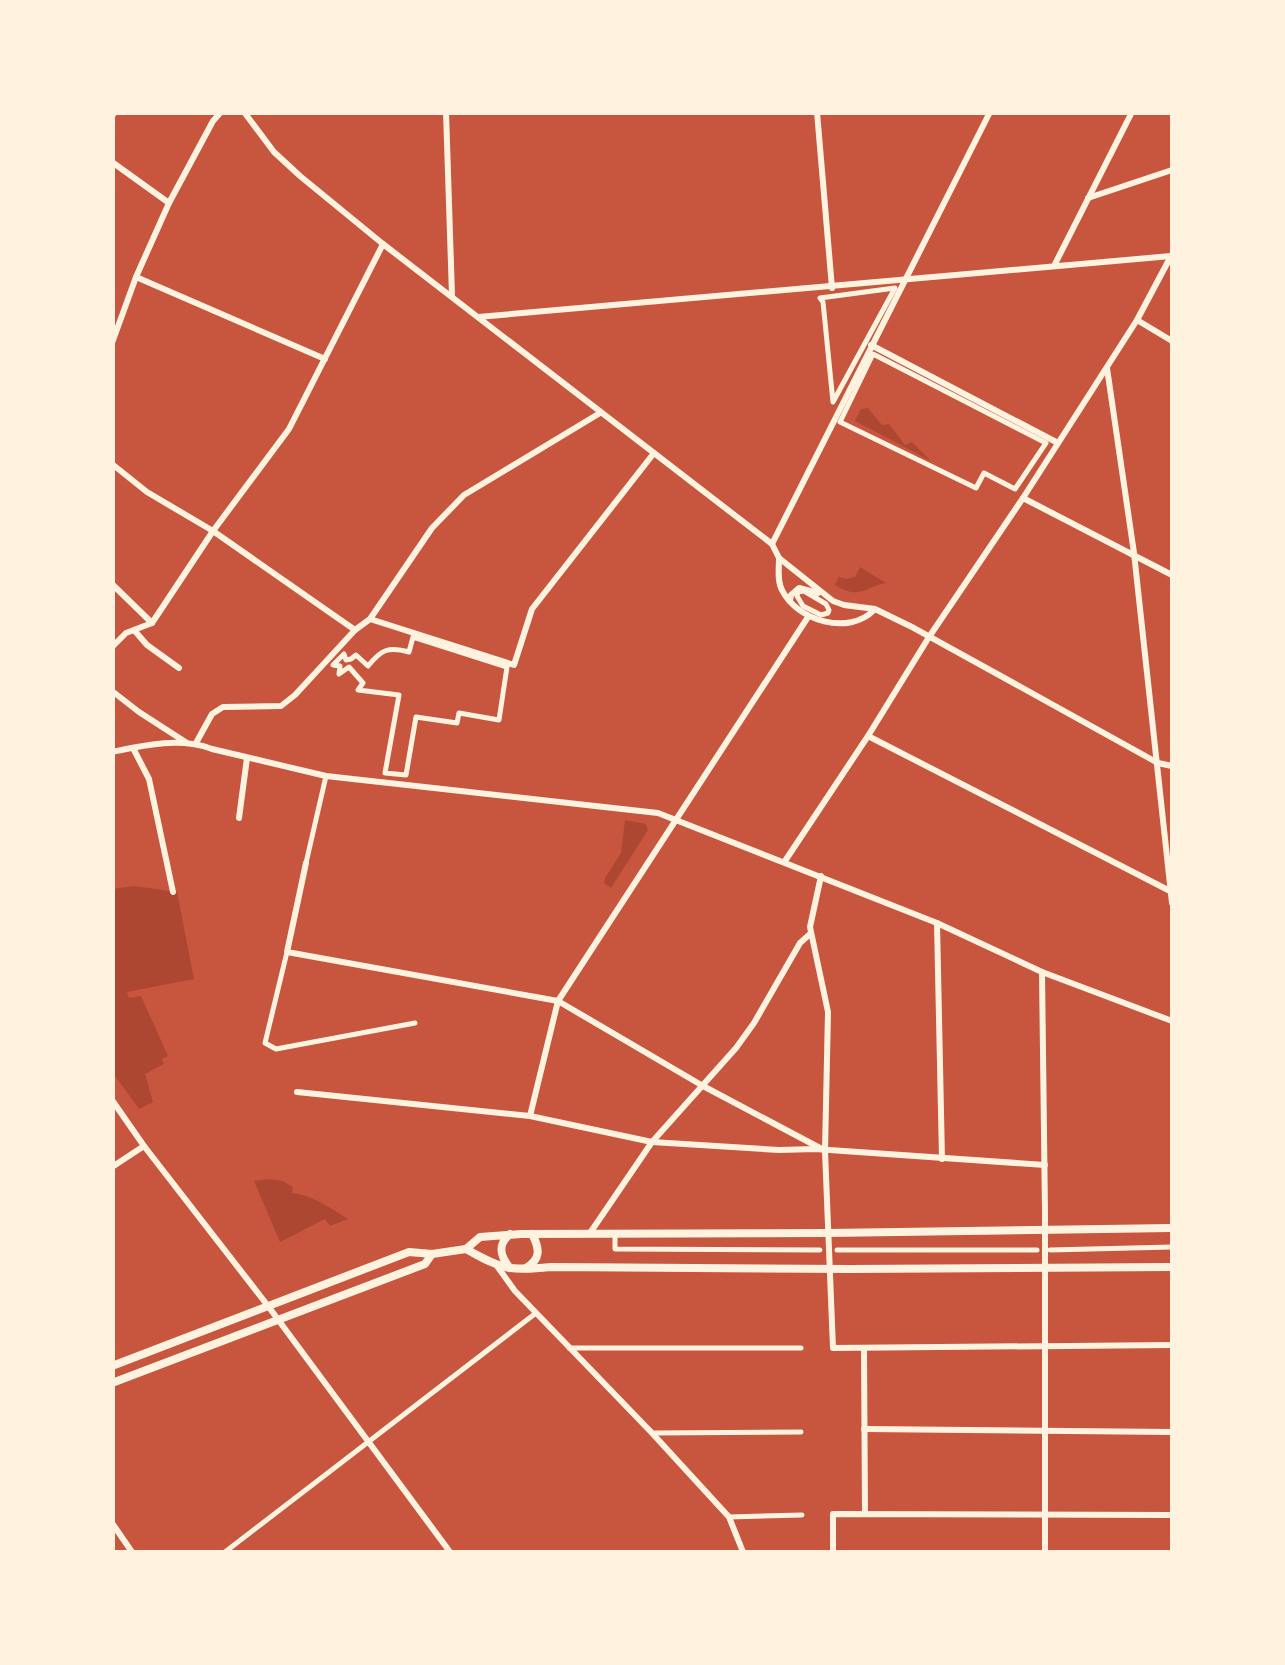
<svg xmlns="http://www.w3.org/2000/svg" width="1285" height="1665" font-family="Raleway,sans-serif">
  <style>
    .green { fill: #ae4732 }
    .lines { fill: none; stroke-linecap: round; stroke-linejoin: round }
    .pedestrian { stroke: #fff3e0; stroke-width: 5 }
    .minor { stroke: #fff3e0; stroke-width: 6 }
    .tertiary { stroke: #fff3e0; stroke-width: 8 }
  </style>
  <rect width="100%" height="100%" fill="#c8553d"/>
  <g class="green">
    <polygon points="868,408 882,425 889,424 905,445 912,442 931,461 855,421 861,409"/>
    <path d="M860 567 886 583C862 588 861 600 835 585L839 577 846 579 855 577Z"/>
    <polygon points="625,820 646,824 648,830 611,888 604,883 605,878 621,853"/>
    <polygon points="134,886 177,892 194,979 127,992 129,998 141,996 168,1056 162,1059 164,1064 145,1074 153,1102 139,1109 113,1073 113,889"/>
    <path d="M269 1179 283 1181 293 1187 292 1193C313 1195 330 1208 348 1219L330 1226 325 1219 280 1242 254 1181Z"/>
  </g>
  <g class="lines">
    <g class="pedestrian">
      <polygon points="895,288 833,402 823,302 820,298"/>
      <polygon points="873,354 1046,443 1015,489 984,473 976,488 840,422"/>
      <polygon points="804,591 826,604 829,610 828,613 821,615 803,606 797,596 798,592"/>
      <path d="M413 637 507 667 499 720 459 713 457 723 416 717 406 775 385 773 399 695 358 690 363 683 349 667 339 674 340 666 333 665 344 654 346 660 351 659 356 655 368 666C381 650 388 646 409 652Z"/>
      <polyline points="306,863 326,776"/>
      <polyline points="287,952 265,1043 276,1049 415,1023"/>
      <polyline points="615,1233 615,1249 820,1250"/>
      <polyline points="837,1250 1037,1250"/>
      <polyline points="1050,1250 1172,1247"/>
      <polyline points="569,1348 801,1348"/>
      <polyline points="654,1433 801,1432"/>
      <polyline points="729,1517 802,1515"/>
      <polyline points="225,1552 536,1313"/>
    </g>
    <g class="minor">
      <polyline points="244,112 274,152 300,176 383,244 772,544 779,558 833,601 844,605 875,609 914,628 1158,763 1172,766"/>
      <polyline points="446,112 452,295"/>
      <polyline points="817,112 832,288"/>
      <polyline points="112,116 115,112"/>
      <polyline points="112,162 169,203"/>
      <polyline points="1088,198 1172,170"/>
      <polyline points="1055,264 1132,112"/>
      <polyline points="136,277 325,359"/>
      <polyline points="478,317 1171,256"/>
      <polyline points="1137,320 1172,341"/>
      <polyline points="112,343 136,277 169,203 213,121 221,112"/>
      <polyline points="871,345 1058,443"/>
      <polyline points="1107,368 1134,553 1172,903"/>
      <polyline points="112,464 147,492 213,531 355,630"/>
      <polyline points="1023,498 1172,575"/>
      <polyline points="772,544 990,112"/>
      <path d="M779 558C779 568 777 581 782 590 797 621 849 636 874 610"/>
      <polyline points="112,584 152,623"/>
      <polyline points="790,601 791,595 799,588 818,593"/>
      <polyline points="370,619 514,665 532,609 654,453"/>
      <polyline points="134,630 147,645 179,668"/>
      <polyline points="112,647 126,633 152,623 213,531 289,429 383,244"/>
      <polyline points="112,691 139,712 187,743"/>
      <polyline points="868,736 1170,891"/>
      <polyline points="196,743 212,714 223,707 281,706 295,695 355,630 370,619 432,528 464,495 600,413"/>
      <polyline points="133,748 149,779 173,892"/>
      <path d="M112 752C145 745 180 737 212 749L326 776 658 813 937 923 1042 972 1172 1021"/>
      <polyline points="239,818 247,758"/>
      <polyline points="785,861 868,736 929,637 1023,498 1137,320 1171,256"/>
      <polyline points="306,863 287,952 558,1001 703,1086 820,1148"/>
      <polyline points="821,876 810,927 828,1012 825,1151 833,1348 1172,1345"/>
      <polyline points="937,923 942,1159"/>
      <polyline points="1042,972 1045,1213 1045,1552"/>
      <polyline points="297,1092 530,1116 652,1142 779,1150 815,1149 1045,1165"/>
      <polyline points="112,1100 144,1146 268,1306 450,1552"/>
      <polyline points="530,1116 558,1001 808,617"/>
      <polyline points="112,1167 144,1146"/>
      <polyline points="590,1233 652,1142 736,1048 754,1023 800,943 810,934"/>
      <polyline points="497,1266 515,1291 652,1433 729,1517 743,1552"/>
      <polyline points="864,1348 865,1514"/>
      <polyline points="864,1429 1172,1432"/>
      <polyline points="112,1523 132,1552"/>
      <polyline points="833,1552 833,1514 1172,1515"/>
    </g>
    <g class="tertiary">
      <path d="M466 1249C503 1270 509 1271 551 1267L849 1269 1172 1267"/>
      <path d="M510 1268C500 1256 497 1245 510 1234"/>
      <path d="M526 1268C541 1259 540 1249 532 1234"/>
      <polyline points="112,1366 409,1252 432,1254 466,1249 480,1237 521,1234 828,1233 1172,1228"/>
      <polyline points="112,1383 425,1264 432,1254"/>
    </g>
  </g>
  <rect width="1285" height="1665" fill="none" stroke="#fff3e0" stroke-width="230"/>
</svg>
